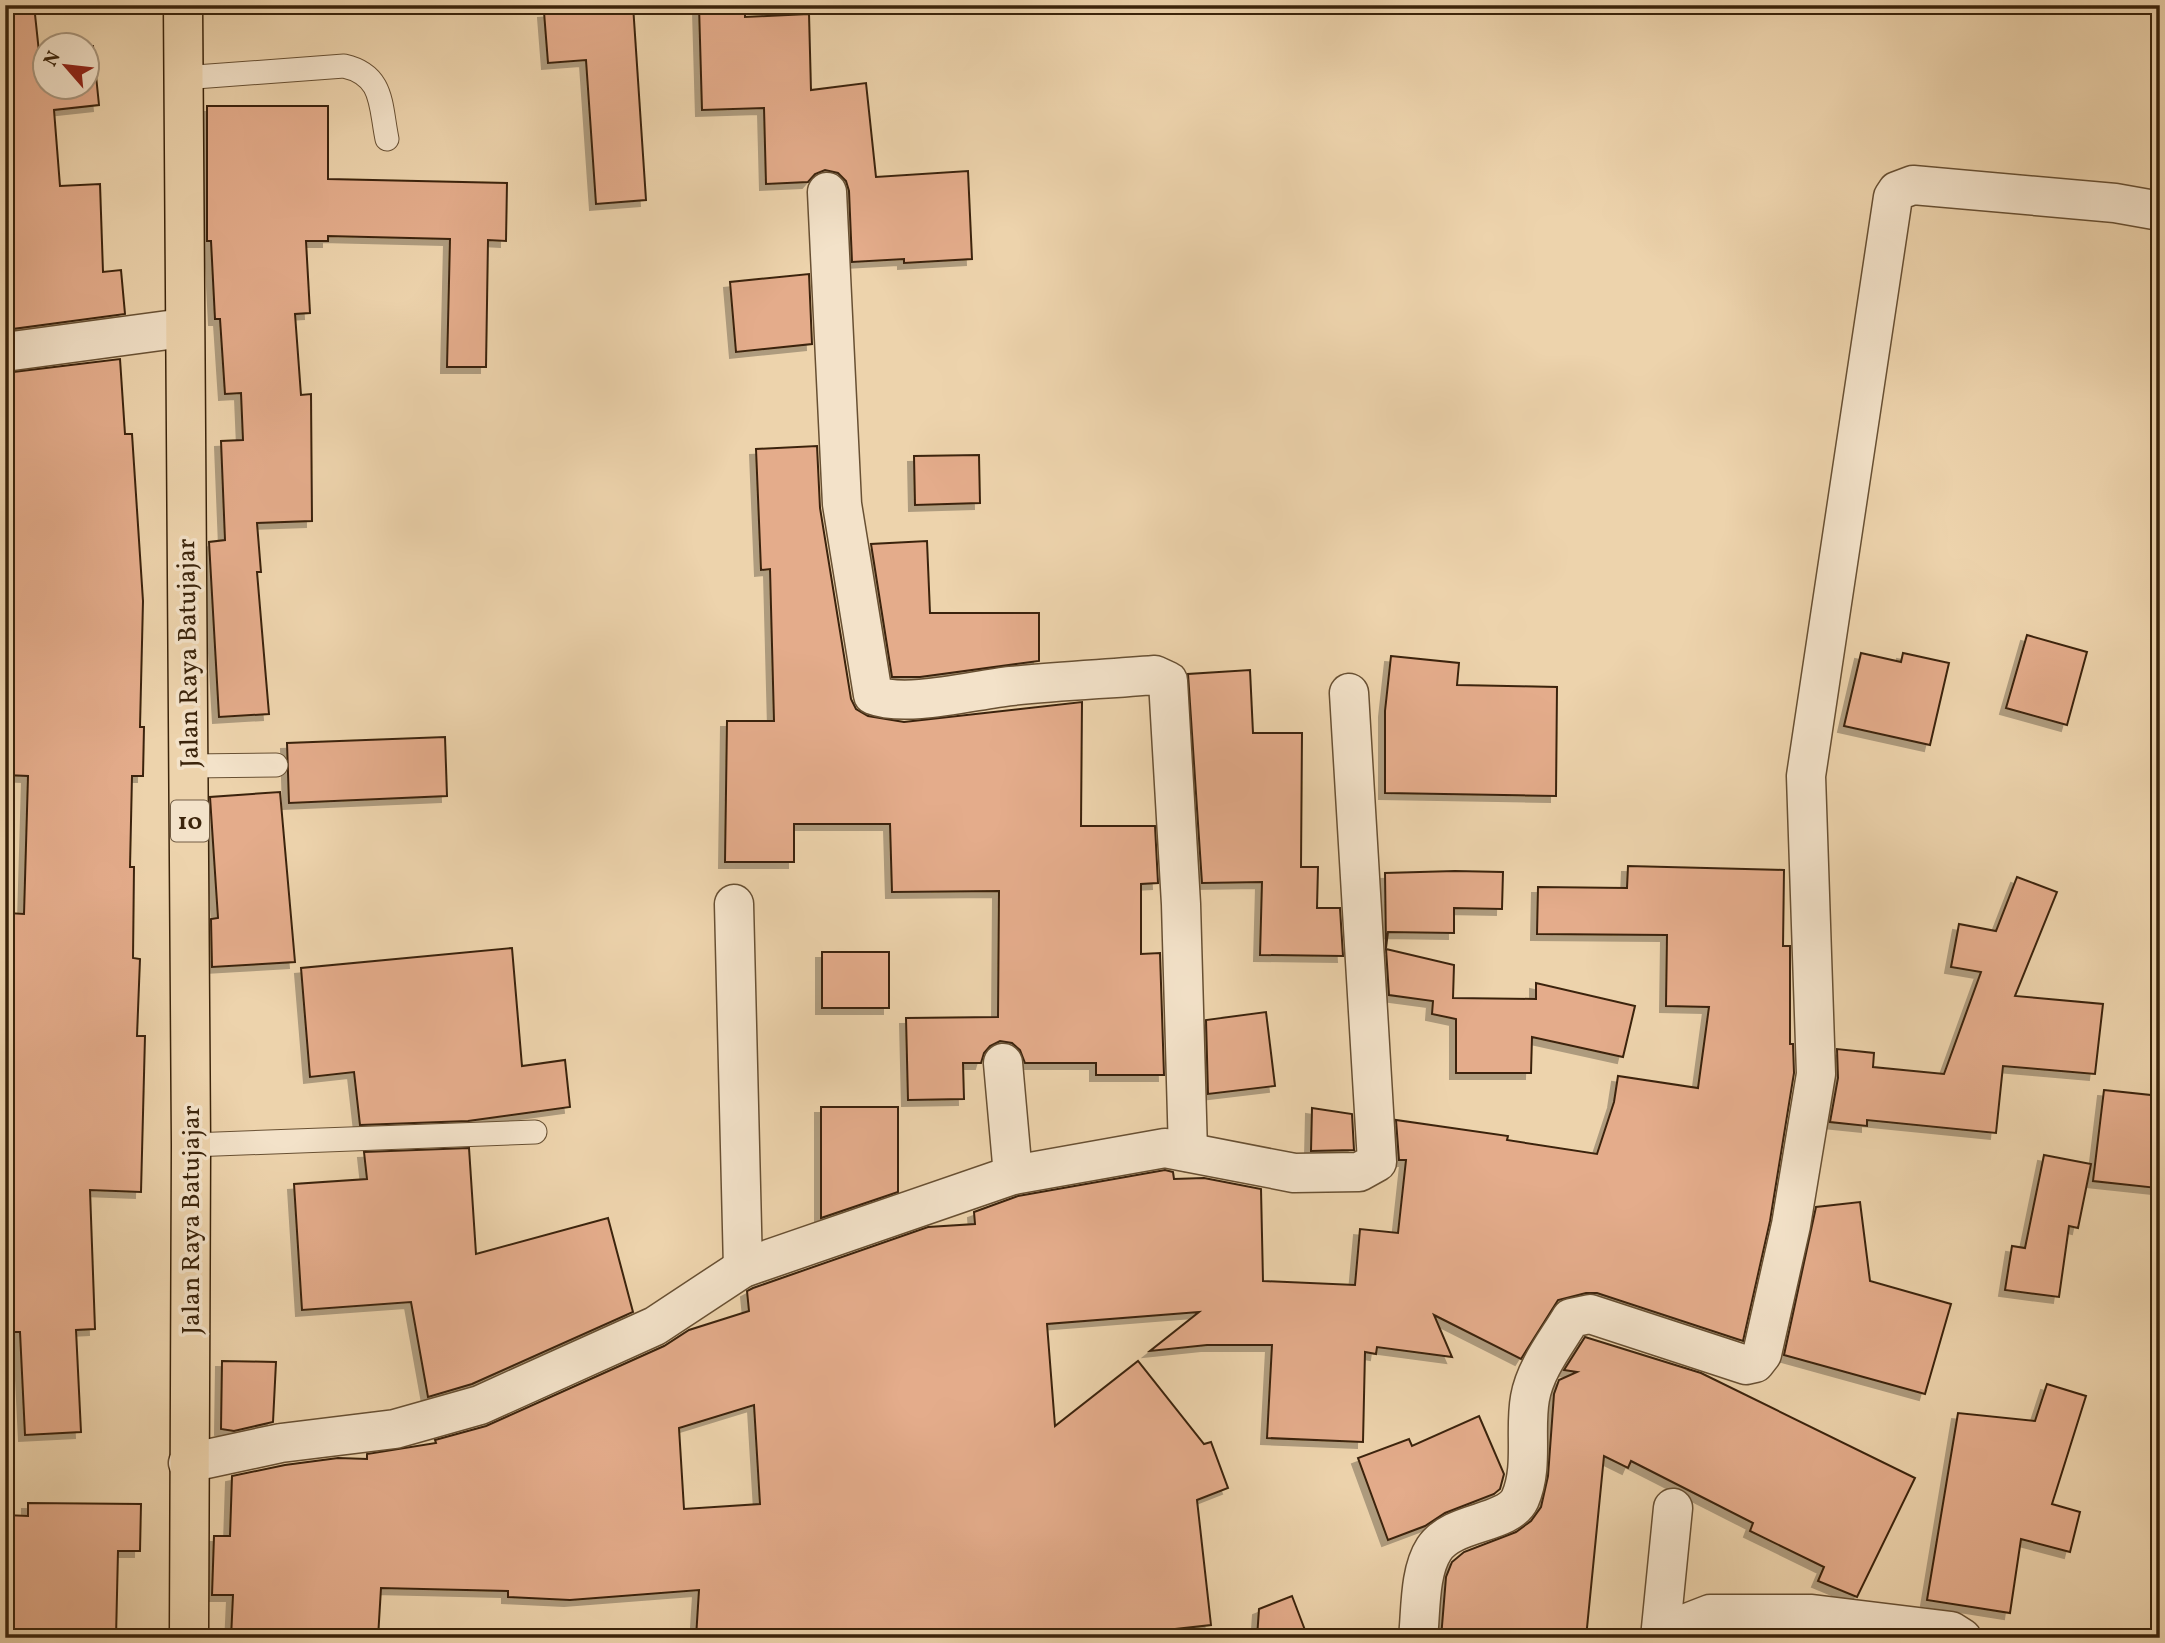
<svg xmlns="http://www.w3.org/2000/svg" width="2165" height="1643" font-family="Vollkorn,serif">
  <style>
    .building { fill: #e4ac8b; stroke: #3b240b; stroke-width: 2; fill-rule: evenodd; filter: url(#shadow) }
    .lines { fill: none; stroke-linecap: round; stroke-linejoin: round }
    .service-casing { stroke: #685033; stroke-width: 25 }
    .minor-casing { stroke: #685033; stroke-width: 41 }
    .trunk-casing { stroke: #3b240b; stroke-width: 41 }
    .service { stroke: #f3e2c9; stroke-width: 23 }
    .minor { stroke: #f3e2c9; stroke-width: 38 }
    .trunk { stroke: #edd3ac; stroke-width: 38 }
    .labels { text-anchor: middle; stroke-width: 7; stroke-linejoin: round; paint-order: stroke }
    .shield { fill: #f3e2c9; stroke: #725d44; stroke-width: 2 }
    .shield-label { font-size: 24px; font-weight: bold; fill: #3b240b }
    .street-label { font-size: 26px; fill: #3b240b; stroke: #f3e2c9 }
  </style>
  <defs>
    <filter id="shadow"><feDropShadow dx="-6" dy="6" stdDeviation="0" flood-color="#0004"/></filter>
  </defs>
  <rect width="100%" height="100%" fill="#edd3ac"/>
  <filter id="stains"><feTurbulence type="fractalNoise" baseFrequency=".00286" numOctaves="4"/><feColorMatrix values="0 0 0 0 .2 0 0 0 0 .09 0 0 0 0 .02 0 0 0 .5 -.17"/></filter>
  <radialGradient id="worn" r=".72"><stop offset=".6" stop-color="#630" stop-opacity="0"/><stop offset="1" stop-color="#630" stop-opacity=".3"/></radialGradient>
  <g class="building">
    <polygon points="5,5 34,5 39,52 46,51 46,88 88,88 88,46 93,46 99,105 54,110 60,186 100,184 103,272 121,270 125,314 5,330"/>
    <polygon points="633,5 646,200 596,204 586,60 548,63 544,12"/>
    <polygon points="745,5 745,17 809,14 811,90 866,83 876,177 968,171 972,259 904,263 904,259 852,262 849,191 846,181 838,173 825,170 815,174 808,182 766,184 764,108 702,110 699,6"/>
    <polygon points="207,106 328,106 328,179 507,183 506,241 488,240 486,367 447,367 450,239 328,236 328,241 306,241 310,313 295,314 301,395 311,394 312,521 257,523 261,572 257,572 269,714 219,717 209,542 225,540 221,441 243,440 241,393 225,394 220,319 215,319 211,241 207,241"/>
    <polygon points="809,274 812,344 736,352 730,282"/>
    <polygon points="120,359 125,434 132,434 143,601 140,727 144,727 143,776 132,776 130,867 134,867 133,958 140,959 137,1036 145,1036 141,1192 90,1190 95,1329 76,1330 81,1432 25,1435 20,1332 5,1332 8,913 24,914 28,776 5,775 5,506 9,506 5,373"/>
    <polygon points="817,446 820,508 851,699 856,709 868,716 904,722 1082,702 1081,826 1155,826 1158,883 1141,884 1141,954 1160,953 1164,1075 1096,1075 1096,1063 1025,1063 1020,1050 1012,1043 1000,1041 990,1046 984,1053 981,1063 963,1063 964,1099 908,1100 906,1018 998,1017 999,891 892,892 890,824 794,824 794,862 725,862 727,721 774,721 770,569 761,570 756,449"/>
    <polygon points="979,455 980,503 915,505 914,456"/>
    <polygon points="927,541 930,613 1039,613 1039,661 920,677 892,677 871,544"/>
    <polygon points="2027,635 2087,652 2067,725 2006,708"/>
    <polygon points="1861,653 1901,662 1903,653 1949,663 1930,745 1844,726"/>
    <polygon points="1391,656 1459,663 1457,685 1557,687 1556,796 1385,793 1385,711"/>
    <polygon points="1250,670 1253,733 1302,733 1301,867 1318,867 1317,908 1340,908 1343,956 1260,955 1262,882 1202,883 1188,674"/>
    <polygon points="445,737 447,796 289,803 287,743"/>
    <polygon points="280,792 295,962 212,967 211,919 218,918 210,797"/>
    <path d="M1628 866 1784 870 1783 946H1790V1044H1793L1794 1073 1770 1221 1743 1341 1597 1293H1586L1558 1300 1521 1359 1434 1315 1452 1357 1377 1347 1376 1354 1365 1352 1363 1442 1267 1438 1272 1345H1207L1150 1351 1199 1312 1047 1324 1055 1426 1138 1361 1204 1444 1211 1442 1228 1488 1197 1500 1211 1625 1094 1638H696L699 1590 570 1600 508 1597V1591L381 1588 378 1638H231L233 1595H212L214 1536H230L232 1476 285 1465 338 1458 367 1459V1454L436 1443 435 1440 486 1426 664 1346 689 1330 749 1311 747 1291 753 1288 928 1227 975 1224 974 1212 1018 1196 1165 1170 1173 1172 1174 1179 1204 1178 1261 1189 1263 1281 1355 1285 1360 1229 1398 1233 1406 1160H1399L1396 1120 1508 1136 1507 1140 1597 1154 1614 1102 1618 1076 1698 1088 1709 1007 1666 1006 1667 935 1537 934 1538 887 1627 888ZM754 1405 760 1504 684 1509 679 1428Z"/>
    <polygon points="1455,871 1503,872 1502,909 1454,908 1454,933 1388,932 1386,948 1385,873"/>
    <polygon points="2017,877 2057,892 2015,996 2103,1004 2095,1074 2003,1066 1996,1133 1867,1120 1867,1126 1830,1122 1838,1078 1837,1049 1874,1053 1873,1067 1944,1074 1981,972 1951,967 1959,924 1996,931"/>
    <polygon points="512,948 522,1066 565,1060 570,1107 468,1121 360,1125 354,1072 310,1077 301,968"/>
    <polygon points="1386,949 1454,965 1453,998 1536,999 1536,983 1635,1006 1623,1057 1532,1037 1531,1073 1456,1073 1456,1019 1432,1014 1433,1001 1389,995"/>
    <rect x="822" y="952" width="67" height="56"/>
    <polygon points="1266,1012 1275,1086 1208,1094 1206,1020"/>
    <polygon points="2104,1090 2160,1096 2156,1146 2160,1146 2157,1188 2093,1181"/>
    <polygon points="821,1107 898,1107 898,1192 821,1218"/>
    <polygon points="1312,1108 1352,1114 1354,1150 1311,1151"/>
    <polygon points="469,1148 476,1254 608,1218 633,1312 472,1384 428,1397 411,1302 302,1310 294,1184 367,1179 364,1152"/>
    <polygon points="2044,1155 2091,1164 2078,1228 2069,1226 2059,1297 2005,1290 2012,1246 2025,1248"/>
    <polygon points="1860,1202 1870,1281 1951,1304 1925,1394 1784,1355 1816,1207"/>
    <polygon points="1585,1337 1701,1373 1915,1478 1857,1597 1818,1581 1824,1567 1750,1531 1753,1523 1631,1461 1628,1468 1604,1456 1586,1638 1441,1638 1446,1577 1452,1562 1464,1552 1516,1532 1531,1521 1541,1507 1548,1476 1554,1394 1559,1380 1577,1372 1564,1370"/>
    <polygon points="222,1361 276,1362 273,1422 234,1431 221,1429"/>
    <polygon points="2047,1384 2086,1396 2052,1504 2080,1512 2070,1552 2021,1539 2010,1613 1927,1600 1958,1413 2035,1421"/>
    <polygon points="1479,1416 1504,1474 1500,1489 1494,1494 1445,1513 1425,1526 1388,1540 1358,1458 1409,1439 1412,1446"/>
    <polygon points="28,1503 141,1504 140,1551 118,1551 116,1638 5,1638 5,1515 28,1516"/>
    <polygon points="1292,1596 1308,1638 1257,1638 1259,1609"/>
  </g>
  <g class="lines">
    <g class="service-casing">
      <g id="service">
        <path d="M182 78 344 66C384 75 380 105 387 139"/>
        <polyline points="189,766 276,765"/>
        <polyline points="191,1145 535,1132"/>
      </g>
    </g>
    <g class="minor-casing">
      <g id="minor">
        <path d="M827 192 842 504 873 695C907 708 973 690 1011 686 1059 681 1107 679 1155 675L1168 681 1181 904 1188 1152"/>
        <polyline points="5,352 183,328"/>
        <polyline points="734,904 743,1268"/>
        <polyline points="1003,1063 1013,1175"/>
        <polyline points="188,1463 281,1443 395,1429 480,1405 655,1326 743,1268 1013,1175 1165,1148 1294,1173 1359,1172 1377,1162 1349,693"/>
        <polyline points="1661,1633 1710,1614 1812,1614 1951,1631 1962,1638"/>
        <path d="M1418 1638C1421 1611 1419 1572 1434 1549 1453 1520 1508 1525 1520 1499 1534 1467 1524 1431 1530 1398 1535 1369 1556 1343 1571 1318L1590 1314 1746 1365 1755 1363 1762 1354 1791 1225 1816 1074 1806 776 1893 197 1897 191 1913 185 2115 203 2160 211"/>
        <polyline points="1660,1638 1673,1508"/>
      </g>
    </g>
    <g class="trunk-casing">
      <polyline id="trunk" points="183,5 191,1145 189,1638"/>
    </g>
    <use href="#service" class="service"/>
    <use href="#minor" class="minor"/>
    <use href="#trunk" class="trunk"/>
  </g>
  <g class="labels">
    <rect class="shield" x="171" y="800.5" width="38" height="41" rx="5"/>
    <g class="shield-label">
      <text x="190" y="829">10</text>
    </g>
    <g class="street-label">
      <text transform="translate(187 653) rotate(-91)" y="9">Jalan Raya Batujajar</text>
      <text transform="translate(190 1220) rotate(-90)" y="9">Jalan Raya Batujajar</text>
    </g>
  </g>
  <rect width="2165" height="1643" fill="none" stroke="#edd3ac" stroke-width="28"/>
  <rect x="7" y="7" width="2151" height="1629" fill="none" stroke="#3b240b" stroke-width="3.5"/>
  <rect x="14" y="14" width="2137" height="1615" fill="none" stroke="#3b240b" stroke-width="2"/>
  <g transform="translate(66 66) rotate(298)"><circle r="33" fill="#f3e2c9" stroke="#a9967d" stroke-width="2"/>
  <path d="M0-5L12 26L0 18L-12 26Z" fill="#8f2418"/>
  <text y="-10" font-size="19" font-weight="bold" text-anchor="middle" fill="#3b240b">N</text>
  </g>
  <rect width="100%" height="100%" filter="url(#stains)"/>
  <rect width="100%" height="100%" fill="url(#worn)"/>
</svg>
